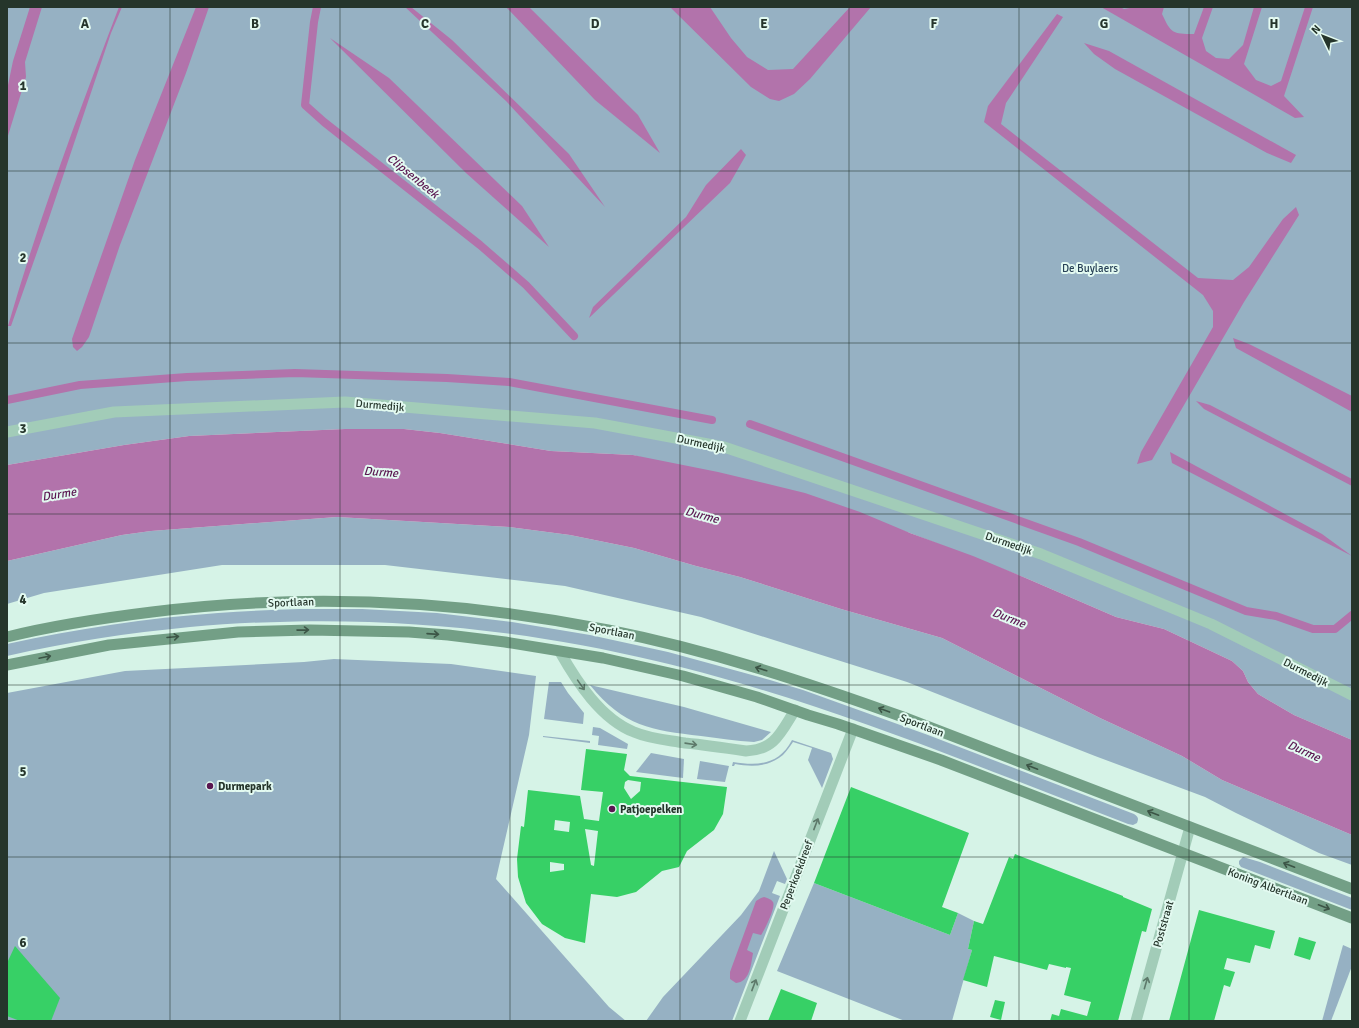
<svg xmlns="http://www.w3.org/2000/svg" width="1359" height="1028" font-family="Signika,sans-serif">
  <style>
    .green { fill: #96b1c3 }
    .water { fill: #b273ab }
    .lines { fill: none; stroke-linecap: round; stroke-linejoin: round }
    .stream { stroke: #b273ab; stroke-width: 8 }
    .building { fill: #37d066; fill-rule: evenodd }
    .service { stroke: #a2ccb8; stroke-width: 11 }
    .minor { stroke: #a2ccb8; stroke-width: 11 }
    .secondary { stroke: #739f86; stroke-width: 11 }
    .oneway { stroke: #3c5546 }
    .oneway2 { stroke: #5d796a }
    .grid { fill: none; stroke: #25352b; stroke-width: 1; stroke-opacity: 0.55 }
    .poi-dot { fill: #5a1751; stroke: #e3faf1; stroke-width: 1.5 }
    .labels { text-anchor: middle; stroke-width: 4; stroke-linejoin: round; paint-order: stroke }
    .park-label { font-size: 11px; fill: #274156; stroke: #e3faf1 }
    .street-label { font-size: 11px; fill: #25352b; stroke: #e3faf1 }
    .poi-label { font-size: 11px; font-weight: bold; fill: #25352b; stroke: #e3faf1; text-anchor: start }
    .water-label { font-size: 12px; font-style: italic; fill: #5a1751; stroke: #e3faf1 }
    .grid-label { font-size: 13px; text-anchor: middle; font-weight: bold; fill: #25352b; stroke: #e3faf1; stroke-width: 4; stroke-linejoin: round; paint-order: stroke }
  </style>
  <rect width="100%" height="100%" fill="#d6f3e7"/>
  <g class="green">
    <polygon points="7,7 1352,7 1352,740 1294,715 1258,694 1248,682 1243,671 1232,661 1164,629 1116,617 1028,579 910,533 633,455 551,451 440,433 404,429 345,429 189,436 124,445 7,465"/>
    <polygon points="337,517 509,527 570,535 634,548 696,566 740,577 841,609 942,638 1100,718 1182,756 1222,780 1352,835 1352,865 1319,853 1236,813 1205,797 1095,756 907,682 701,617 565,586 385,565 222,565 44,593 7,604 7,561 122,535 151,531"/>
    <path d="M300 609H362L437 613 512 622 590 635 668 652 770 680 803 690 928 735 1134 814C1138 817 1139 818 1137 823L1133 825 1128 824C992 772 858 716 718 677 698 671 677 666 656 661 500 624 350 613 190 627 129 633 67 642 7 656V644C76 629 147 618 218 613 245 611 273 610 300 609Z"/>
    <polygon points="334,659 451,664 536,676 529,735 496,879 609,1007 626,1021 7,1021 7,693 125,671 304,662"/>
    <polygon points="549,682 561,682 568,693 584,713 583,724 544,719"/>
    <path d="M590 685 684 707 771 732 762 740 754 742C736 741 719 738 701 736 651 730 624 727 590 685Z"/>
    <polygon points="593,727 600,728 628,744 627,749 598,745 599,736 592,735"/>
    <polygon points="543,736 590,741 590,743 543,737"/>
    <path d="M792 740 831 753 833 759 822 788 808 760 812 748 793 742C790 746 787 751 783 755 769 767 752 767 735 764L734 766H732L733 762C758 766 779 765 792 740Z"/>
    <polygon points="651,753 684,759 683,778 636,772"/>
    <polygon points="700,761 729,766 725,782 697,779"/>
    <polygon points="774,851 787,879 785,884 777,881 772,893 780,896 732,1021 646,1021 663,997 741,915 759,891"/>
    <polygon points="1243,857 1260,862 1352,898 1352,910 1241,867 1239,864 1239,861"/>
    <polygon points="814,883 950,935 958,913 974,921 968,949 972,950 952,1021 905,1021 777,971"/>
    <polygon points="1343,945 1352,949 1352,966 1331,1021 1322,1021"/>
  </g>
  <g class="water">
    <polygon points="30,7 42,7 25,62 26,77 7,139 7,90 13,61"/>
    <path d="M119 7H122L111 33 48 221 11 326H8C39 218 79 112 119 7Z"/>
    <polygon points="196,7 209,7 186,73 120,245 89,337 82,347 77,351 73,347 72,339 135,160"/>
    <polygon points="405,7 411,7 452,40 569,154 605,207 506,101"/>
    <polygon points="506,7 529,7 638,115 660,153 595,100"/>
    <polygon points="670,7 710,7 731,38 747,57 768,70 793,69 850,7 871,7 810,79 794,94 779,101 770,99 751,87"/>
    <path d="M1101 7H1120L1124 9 1135 7H1164L1162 14C1171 33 1172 34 1194 34L1204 7H1213L1202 38 1206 51 1216 58 1229 59 1243 45 1254 7H1262L1244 64 1256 80 1271 86 1281 81 1305 7H1313L1284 96 1304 117 1295 118Z"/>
    <polygon points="1057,14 1063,17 1006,103 1001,124 1198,278 1233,280 1249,267 1283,219 1296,207 1299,215 1244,302 1152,460 1137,464 1141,452 1213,327 1213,311 1203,295 984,122 988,106"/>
    <polygon points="330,38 389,78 522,206 549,247 466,173"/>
    <polygon points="1084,43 1109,51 1296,155 1291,163 1267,153 1115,69 1094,54"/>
    <polygon points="741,149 746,155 730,183 589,318 593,307 686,217 706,185"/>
    <polygon points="1233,338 1249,344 1352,396 1352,412 1236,348"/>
    <polygon points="1196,401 1210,405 1352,479 1352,486 1204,409"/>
    <polygon points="345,429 404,429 440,433 551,451 633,455 718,472 805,493 860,512 910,533 973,556 1028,579 1116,617 1164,629 1232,661 1243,671 1248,682 1258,694 1294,715 1352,740 1352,835 1222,780 1182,756 1100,718 942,638 841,609 740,577 696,566 634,548 570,535 509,527 337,517 151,531 122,535 7,561 7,465 124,445 189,436"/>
    <polygon points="1170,452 1322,534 1352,556 1172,463"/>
    <path d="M764 897C767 898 771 899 773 902 776 907 765 929 761 935L753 933 747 950 753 953C751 964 750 982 736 983L730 979V972L756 901 761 898Z"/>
  </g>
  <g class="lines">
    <g class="stream">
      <polyline points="317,7 314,22 305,105 324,122 480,245 526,285 574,336"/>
      <polyline points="7,400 80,385 187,377 295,373 447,378 509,382 712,420"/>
      <polyline points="750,424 1079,542 1246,611 1276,616 1313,629 1335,629 1352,615"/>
    </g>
  </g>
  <g class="building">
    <path d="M586 749 627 754 624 770 630 776 727 787 723 814 714 830 687 851 679 867 662 871 636 892 617 897 591 894 585 943 565 938 542 924 526 903 518 877 517 859 521 826 524 827 528 790 580 796 584 819 599 821 603 792 581 790ZM628 780 641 782 640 791 631 799 624 788 625 782ZM555 820 570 822 569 832 554 830ZM585 829 598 831 594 866 591 865ZM550 862 564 864V870L550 872Z"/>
    <polygon points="851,787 969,833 942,907 958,913 950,935 814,883"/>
    <polygon points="1015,854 1123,896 1123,897 1152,909 1146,932 1142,931 1118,1021 1050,1021 1052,1014 1059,1016 1061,1009 1087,1016 1091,1002 1064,995 1071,968 1066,967 1066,968 1049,964 1047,970 994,956 987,987 963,980 972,950 968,949 974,921 983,924 1009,857 1013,859"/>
    <polygon points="1199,910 1275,931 1270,949 1255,945 1250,963 1227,958 1224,969 1235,972 1230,987 1224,985 1214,1021 1169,1021"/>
    <polygon points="1299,937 1316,942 1310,960 1294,955"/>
    <polygon points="15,946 60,998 51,1021 20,1021 7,1016 7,963"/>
    <polygon points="781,989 817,1003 811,1021 768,1021"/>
    <polygon points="995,1000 1005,1002 1001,1020 990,1017"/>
  </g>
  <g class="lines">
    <g class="service">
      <polyline points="7,432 114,412 345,402 595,423 724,447 1041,554 1211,624 1352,695"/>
      <path d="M560 652C577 682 601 719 634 732 650 739 668 740 685 743 705 745 726 748 746 751 775 750 781 732 795 710"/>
    </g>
    <g class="minor">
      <polyline points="740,1021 853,729"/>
      <polyline points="1136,1021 1190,827"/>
    </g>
    <g class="secondary">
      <path d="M7 637C55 625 103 618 152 612 304 593 458 600 608 630 709 650 806 682 903 717L1352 889"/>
      <polyline points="7,665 109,645 238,632 310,630 409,632 448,635 505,642 603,658 683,676 757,697 808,715 838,724 941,760 1352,918"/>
    </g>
  </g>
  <defs><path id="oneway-shaft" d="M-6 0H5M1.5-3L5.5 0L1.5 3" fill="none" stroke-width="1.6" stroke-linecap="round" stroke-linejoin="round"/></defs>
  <g class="oneway">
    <use href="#oneway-shaft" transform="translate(303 630) rotate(-1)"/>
    <use href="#oneway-shaft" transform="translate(433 634) rotate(4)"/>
    <use href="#oneway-shaft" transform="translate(173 637) rotate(-5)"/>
    <use href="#oneway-shaft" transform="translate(45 657) rotate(-12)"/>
    <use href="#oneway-shaft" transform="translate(761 669) rotate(-163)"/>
    <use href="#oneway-shaft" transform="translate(884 710) rotate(-160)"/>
    <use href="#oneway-shaft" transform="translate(1032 767) rotate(-159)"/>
    <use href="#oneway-shaft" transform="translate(1153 813) rotate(-159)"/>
    <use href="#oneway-shaft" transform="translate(1289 865) rotate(-159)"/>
    <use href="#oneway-shaft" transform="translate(1324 907) rotate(21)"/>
  </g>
  <g class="oneway2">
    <use href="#oneway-shaft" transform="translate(581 685) rotate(55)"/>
    <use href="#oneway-shaft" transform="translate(691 744) rotate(8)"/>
    <use href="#oneway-shaft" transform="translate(816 824) rotate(-69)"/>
    <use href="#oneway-shaft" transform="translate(1146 983) rotate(-74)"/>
    <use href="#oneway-shaft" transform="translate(754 985) rotate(-69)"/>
  </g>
  <path class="grid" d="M170 7V1021M340 7V1021M510 7V1021M680 7V1021M849 7V1021M1019 7V1021M1189 7V1021M7 171H1352M7 343H1352M7 514H1352M7 685H1352M7 857H1352"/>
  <g class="poi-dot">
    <circle cx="210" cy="786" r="4"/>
    <circle cx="612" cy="809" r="4"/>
  </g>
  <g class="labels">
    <g class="park-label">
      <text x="1090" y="272">De Buylaers</text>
    </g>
    <g class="street-label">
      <text transform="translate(380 405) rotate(5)" y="4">Durmedijk</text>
      <text transform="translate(701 443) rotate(12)" y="4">Durmedijk</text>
      <text transform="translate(1009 543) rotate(19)" y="4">Durmedijk</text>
      <text transform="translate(291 602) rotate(-2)" y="4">Sportlaan</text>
      <text transform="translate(612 631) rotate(11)" y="4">Sportlaan</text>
      <text transform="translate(1306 672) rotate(27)" y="4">Durmedijk</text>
      <text transform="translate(922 725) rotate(21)" y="4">Sportlaan</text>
      <text transform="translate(796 875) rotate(-69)" y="4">Peperkoekdreef</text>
      <text transform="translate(1268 886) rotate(21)" y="4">Koning Albertlaan</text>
      <text transform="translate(1163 924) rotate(-74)" y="4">Poststraat</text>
    </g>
    <g class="poi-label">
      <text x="218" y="790">Durmepark</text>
      <text x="620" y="813">Patjoepelken</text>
    </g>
    <g class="water-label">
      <text transform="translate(413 176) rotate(39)" y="4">Clipsenbeek</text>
      <text transform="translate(381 472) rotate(4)" y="4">Durme</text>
      <text transform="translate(59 494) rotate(-9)" y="4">Durme</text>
      <text transform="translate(702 515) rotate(15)" y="4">Durme</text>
      <text transform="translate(1009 618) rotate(21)" y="4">Durme</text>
      <text transform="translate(1304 751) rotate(24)" y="4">Durme</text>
    </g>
  </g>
  <g class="grid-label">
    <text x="85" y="28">A</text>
    <text x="255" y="28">B</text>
    <text x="425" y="28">C</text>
    <text x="595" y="28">D</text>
    <text x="764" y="28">E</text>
    <text x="934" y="28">F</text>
    <text x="1104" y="28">G</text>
    <text x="1274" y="28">H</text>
    <text x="23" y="90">1</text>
    <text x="23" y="262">2</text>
    <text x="23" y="433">3</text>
    <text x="23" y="604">4</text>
    <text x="23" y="776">5</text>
    <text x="23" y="947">6</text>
  </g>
  <rect width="1359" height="1028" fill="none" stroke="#25352b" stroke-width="16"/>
  <g transform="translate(1323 36) rotate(313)" stroke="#e3faf1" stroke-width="3" paint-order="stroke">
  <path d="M0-3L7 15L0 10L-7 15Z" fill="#25352b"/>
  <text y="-6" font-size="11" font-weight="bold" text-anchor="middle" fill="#25352b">N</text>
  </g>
</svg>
